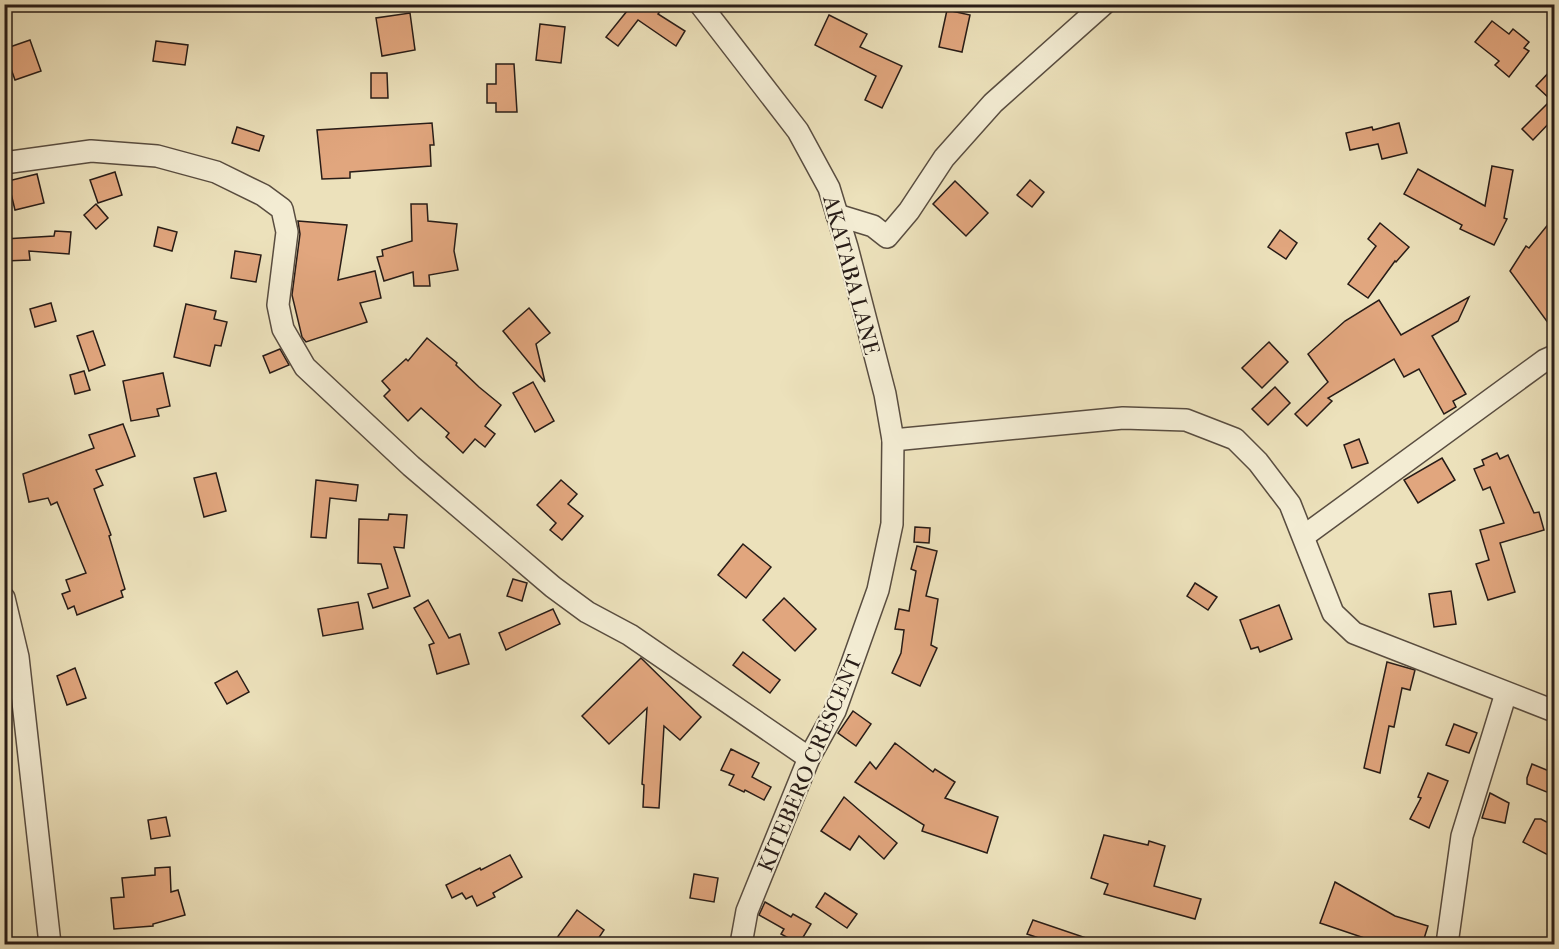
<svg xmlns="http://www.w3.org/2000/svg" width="1559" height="949" font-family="'IM FELL French Canon',serif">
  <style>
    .building { fill: #e1a67e; stroke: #281c17; stroke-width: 1.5 }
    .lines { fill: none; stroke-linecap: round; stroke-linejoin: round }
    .minor-casing { stroke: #594d40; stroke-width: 24 }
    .minor { stroke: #f3ecd3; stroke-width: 21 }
    .labels { text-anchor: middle; stroke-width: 4.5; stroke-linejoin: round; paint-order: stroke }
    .street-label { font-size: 22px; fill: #281c17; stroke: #f3ecd3 }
  </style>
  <rect width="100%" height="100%" fill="#ece1bb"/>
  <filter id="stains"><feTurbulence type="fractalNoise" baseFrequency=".00333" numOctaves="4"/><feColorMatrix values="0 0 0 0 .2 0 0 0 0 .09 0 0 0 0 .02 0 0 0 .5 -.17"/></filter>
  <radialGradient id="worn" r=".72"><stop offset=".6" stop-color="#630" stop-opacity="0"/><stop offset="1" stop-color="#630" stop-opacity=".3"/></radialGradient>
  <g class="building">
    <polygon points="619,4 665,4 658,14 685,31 676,46 638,20 618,46 606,37 627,11"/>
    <polygon points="947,10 970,15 962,52 939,47"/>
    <polygon points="410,13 415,50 382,56 376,18"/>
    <polygon points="829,15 867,34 860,47 902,66 882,108 865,100 876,76 815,45"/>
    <polygon points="1492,21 1509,34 1513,29 1529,42 1524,48 1529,51 1509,77 1495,65 1499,61 1475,42"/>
    <polygon points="540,24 565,27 561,63 536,60"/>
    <polygon points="30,40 41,71 15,80 4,49"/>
    <polygon points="156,41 188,45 185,65 153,61"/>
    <polygon points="496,64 514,64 517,112 496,112 496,103 487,103 487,84 496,84"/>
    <polygon points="1554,67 1554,118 1533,140 1522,129 1551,100 1536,86"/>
    <polygon points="371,73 387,73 388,98 371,98"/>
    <polygon points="432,123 434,145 430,145 431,166 350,172 350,178 322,179 317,130"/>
    <polygon points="1399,123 1407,153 1382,159 1378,144 1350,150 1346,133 1372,127 1373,130"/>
    <polygon points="237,127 264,136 259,151 232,143"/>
    <polygon points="1492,166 1513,170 1504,218 1507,219 1494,245 1460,229 1462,225 1404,194 1418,169 1485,206"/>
    <polygon points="115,172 122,195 98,203 90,180"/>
    <polygon points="37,174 44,203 15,210 8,181"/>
    <polygon points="1030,180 1044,192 1032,207 1017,195"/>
    <polygon points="955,181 988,213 966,236 933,204"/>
    <polygon points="96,204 108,218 96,229 84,215"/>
    <polygon points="411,204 427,204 428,221 457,224 454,251 458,270 429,275 430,286 414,286 413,272 384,281 377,257 383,256 382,250 412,241"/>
    <polygon points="1554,217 1554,331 1510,271 1526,246 1529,248"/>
    <polygon points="298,221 347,225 338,280 375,271 381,298 360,303 367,322 306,342 302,337 292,295 300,234"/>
    <polygon points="1380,223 1409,247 1396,262 1395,261 1368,298 1348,284 1376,246 1368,239"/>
    <polygon points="158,227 177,232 172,251 154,246"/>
    <polygon points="1280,230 1297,243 1286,259 1268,247"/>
    <polygon points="55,231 71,232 69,254 29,251 30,260 4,261 4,239 54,236"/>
    <polygon points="235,251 261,255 256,282 231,278"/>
    <polygon points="1469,297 1458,321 1432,336 1466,394 1453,401 1456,407 1444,414 1419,369 1404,377 1394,359 1328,398 1332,401 1307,426 1295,414 1328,382 1308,354 1345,321 1379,300 1401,335"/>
    <polygon points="51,303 56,321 35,327 30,309"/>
    <polygon points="186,304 216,311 214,319 227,322 221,346 215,345 210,366 174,357"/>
    <polygon points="529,308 550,333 536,344 545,382 503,331"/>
    <polygon points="93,331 105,365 89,371 77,336"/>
    <polygon points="427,338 457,363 456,365 479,387 501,405 485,426 495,434 485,447 475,439 463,453 446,437 449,433 421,408 408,421 384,396 390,390 382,381 406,359 408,361"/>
    <polygon points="1269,342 1288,362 1262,388 1242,368"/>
    <polygon points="280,349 289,365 270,373 263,356"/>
    <polygon points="84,371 90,390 75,394 70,375"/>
    <polygon points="163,373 170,406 157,409 159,416 131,421 123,381"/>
    <polygon points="533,382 554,421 535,432 513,393"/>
    <polygon points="1275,387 1290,403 1268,425 1252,409"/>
    <polygon points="123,424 135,456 96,470 103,485 94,489 111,535 109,536 125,589 121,591 123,597 77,615 74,606 68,609 62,594 70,591 66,580 86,573 57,502 51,505 48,498 29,502 23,474 94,448 89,435"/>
    <polygon points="1359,439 1368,463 1352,468 1344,445"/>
    <polygon points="1497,453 1500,459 1508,455 1534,513 1539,512 1544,530 1500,543 1515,592 1488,600 1476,564 1489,560 1480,530 1504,523 1490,487 1483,490 1474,469 1484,465 1482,460"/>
    <polygon points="1442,458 1455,480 1418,503 1404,480"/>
    <polygon points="216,473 226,511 204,517 194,478"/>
    <polygon points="316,480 358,485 356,501 330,498 326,538 311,537"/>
    <polygon points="561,480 577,494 568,504 583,516 562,540 550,530 556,523 537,505"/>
    <polygon points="389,514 407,515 404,548 394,547 410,596 373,608 368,594 388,588 381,564 358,563 359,519 388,520"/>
    <polygon points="915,527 930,528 929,543 914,542"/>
    <polygon points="743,544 771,567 746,598 718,575"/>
    <polygon points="917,546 937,551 926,596 938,599 931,645 937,648 920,686 892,673 901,653 904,630 895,629 899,609 909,611 916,571 911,569"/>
    <polygon points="513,579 527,583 522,601 507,596"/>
    <polygon points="1195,583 1217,597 1208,610 1187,596"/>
    <polygon points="1451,591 1456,624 1434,627 1429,594"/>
    <polygon points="784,598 816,629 795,651 763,620"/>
    <polygon points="428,600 449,638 460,634 469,664 437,674 429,645 434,643 414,608"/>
    <polygon points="358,602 363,629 323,636 318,609"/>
    <polygon points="1279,605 1292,639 1260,652 1258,647 1251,649 1240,620"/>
    <polygon points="553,609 560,624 506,650 499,633"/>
    <polygon points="743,652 780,680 770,693 733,665"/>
    <polygon points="641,658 701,717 680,740 664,726 659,808 643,807 644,785 642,784 647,708 609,744 582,716"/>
    <polygon points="1387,662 1415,670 1410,690 1402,688 1394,727 1389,726 1380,773 1364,768"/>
    <polygon points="75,668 86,698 67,705 57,676"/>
    <polygon points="237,671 249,692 227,704 215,683"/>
    <polygon points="853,711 871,724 856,746 838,733"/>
    <polygon points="1454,724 1477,733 1469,753 1446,745"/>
    <polygon points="895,743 933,772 935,769 955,782 945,798 998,817 987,853 922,831 924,825 855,782 870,762 876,769"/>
    <polygon points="731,749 759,763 752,777 771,787 764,800 745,790 744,792 729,785 734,775 721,770"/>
    <polygon points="1532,764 1554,773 1554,795 1527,784 1527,778"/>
    <polygon points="1428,773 1448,781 1429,828 1410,819 1421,798 1418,797"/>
    <polygon points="1490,793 1509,803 1505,823 1482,818"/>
    <polygon points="844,797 897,843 884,859 859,836 850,850 821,831"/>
    <polygon points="166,817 170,836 151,839 148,820"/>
    <polygon points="1535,819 1541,819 1554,826 1554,858 1523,842"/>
    <polygon points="1104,835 1148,845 1149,841 1165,846 1154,886 1201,899 1195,919 1104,894 1108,884 1091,878"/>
    <polygon points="510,855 522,877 493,893 495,897 477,906 472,896 466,899 462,893 452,898 446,885 480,868 481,870"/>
    <polygon points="170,867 171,892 178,890 185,915 153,924 153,926 114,929 111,898 124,897 122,878 155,875 155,868"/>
    <polygon points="694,874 718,878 714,902 690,898"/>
    <polygon points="1335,882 1395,916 1428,926 1422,945 1385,945 1320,923"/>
    <polygon points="825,893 857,914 847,928 816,907"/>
    <polygon points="765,902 791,917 793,914 811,924 799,944 781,934 784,929 759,915"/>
    <polygon points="577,910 604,930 594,945 564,945 556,939"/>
    <polygon points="1033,920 1098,942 1098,945 1059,945 1027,934"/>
  </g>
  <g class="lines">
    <g class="minor-casing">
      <g id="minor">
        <polyline points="700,4 798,131 829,188 847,247 885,394 893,440 892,524 878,590 835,711 809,758 747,911 741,944"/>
        <polyline points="4,163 91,151 157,156 216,172 263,195 282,209 287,232 278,305 283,329 305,367 411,466 553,587 587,612 630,635 809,758"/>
        <polyline points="837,215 873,226 887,237 909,211 944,158 993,103 1104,4"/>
        <polyline points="893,440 1123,418 1186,420 1235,439 1258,462 1290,504 1333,613 1354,633 1554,711"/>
        <polyline points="1304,536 1545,360 1554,356"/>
        <polyline points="4,598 18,657 50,944"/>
        <polyline points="1447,944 1462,836 1506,693"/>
      </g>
    </g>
    <use href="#minor" class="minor"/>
  </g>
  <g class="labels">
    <g class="street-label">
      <text transform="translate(852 275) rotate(75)" y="8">AKATABA LANE</text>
      <text transform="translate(809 763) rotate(-67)" y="8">KITEBERO CRESCENT</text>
    </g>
  </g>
  <rect width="1559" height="949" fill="none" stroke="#ece1bb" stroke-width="24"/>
  <rect x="6" y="6" width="1547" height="937" fill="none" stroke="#281c17" stroke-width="3"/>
  <rect x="12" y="12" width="1535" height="925" fill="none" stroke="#281c17" stroke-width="1.5"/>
  <rect width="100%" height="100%" filter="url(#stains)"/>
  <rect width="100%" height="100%" fill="url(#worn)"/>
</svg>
